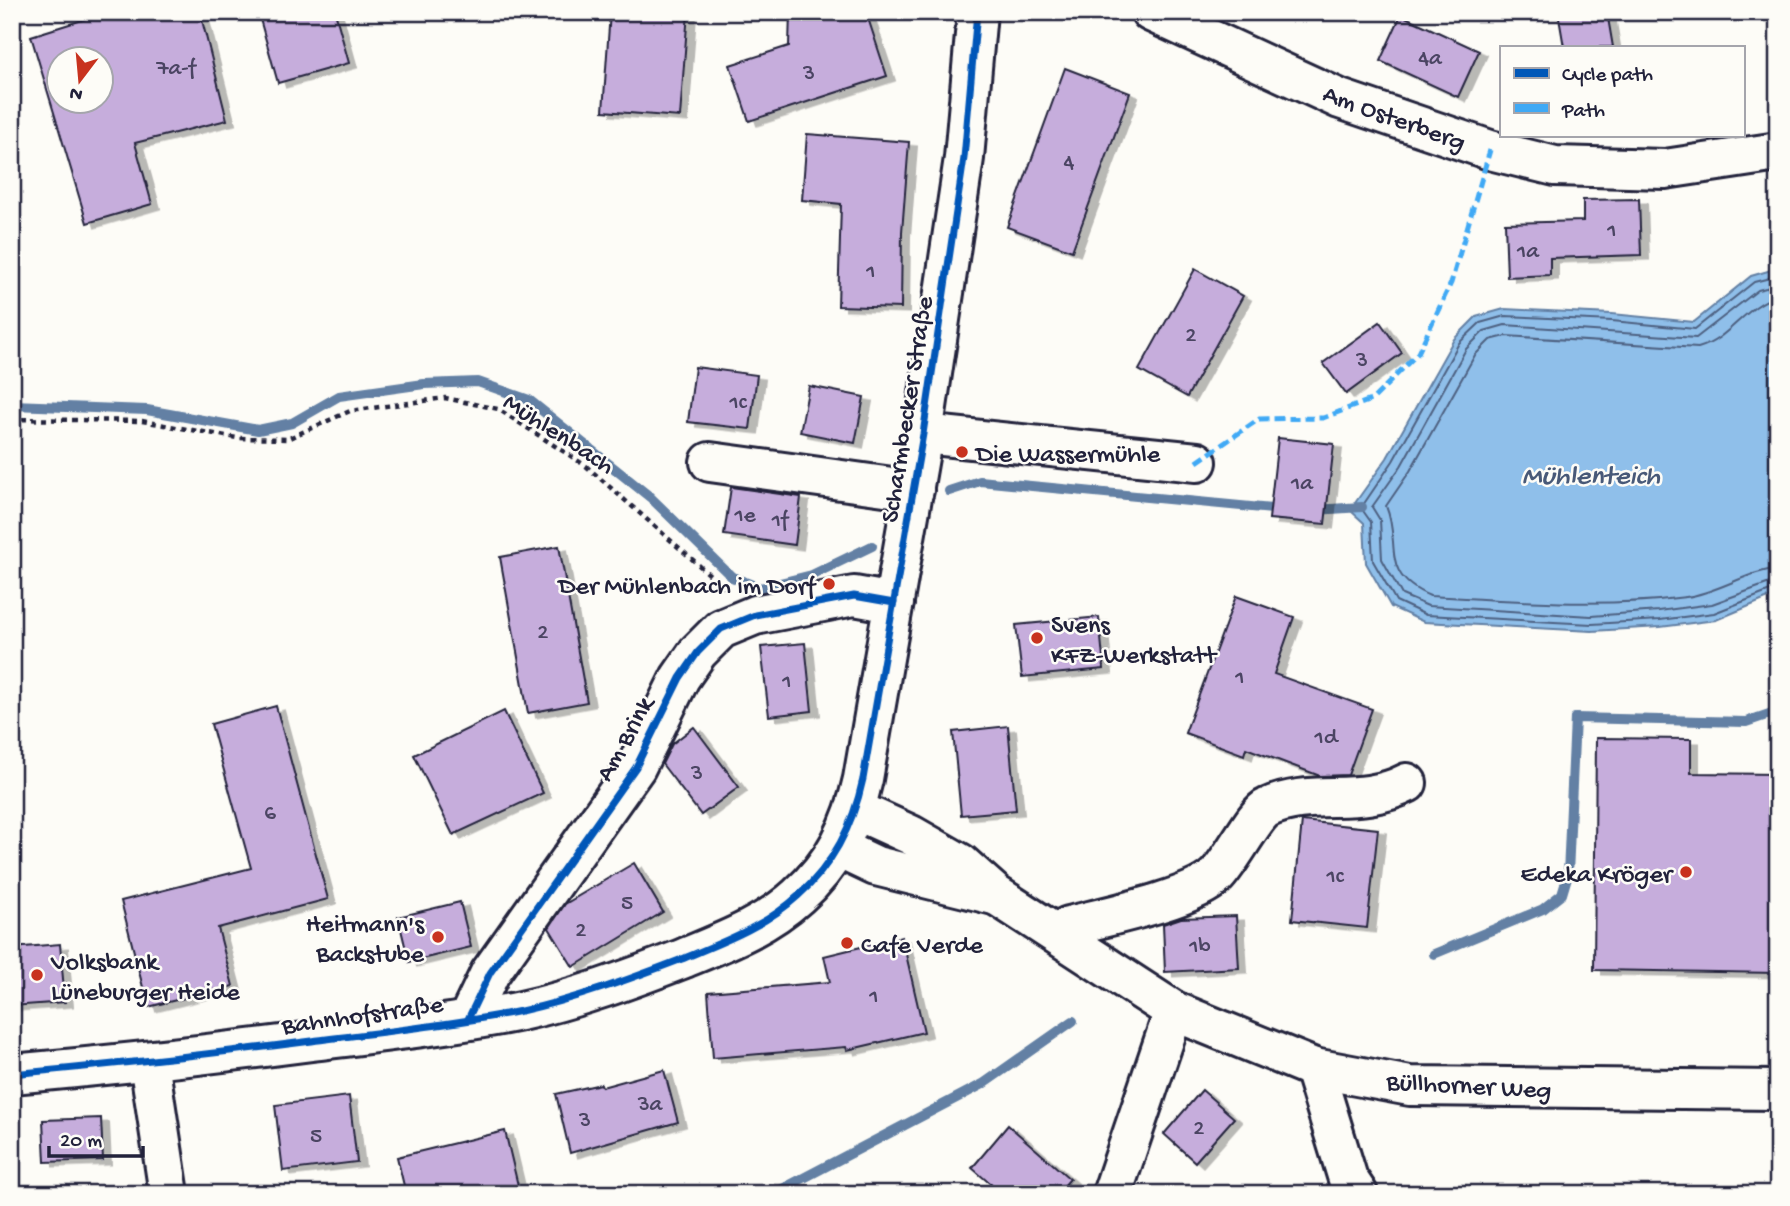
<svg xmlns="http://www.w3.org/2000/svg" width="1790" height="1206" font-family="'Gochi Hand',sans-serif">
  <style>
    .water { fill: #8fbfea; stroke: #6380a4; stroke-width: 2 }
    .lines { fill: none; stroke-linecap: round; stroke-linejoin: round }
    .shore { stroke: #4e6181; stroke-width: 2 }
    .stream { stroke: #6380a4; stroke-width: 10 }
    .building { fill: #c6addc; stroke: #22223b; stroke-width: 2; fill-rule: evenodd; filter: url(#shadow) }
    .minor-casing { stroke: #22223b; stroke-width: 44 }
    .path { stroke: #22223b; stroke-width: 4.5; stroke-dasharray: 5 5; stroke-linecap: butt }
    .minor { stroke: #fdfcf7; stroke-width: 38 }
    .quiet { stroke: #3fa9f5; stroke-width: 5; stroke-dasharray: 10 5; stroke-linecap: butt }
    .cycleway-casing { stroke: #fdfcf7; stroke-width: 11 }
    .cycleway { stroke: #0057b8; stroke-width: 7 }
    .poi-dot { fill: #c8321e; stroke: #fdfcf7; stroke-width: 2.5 }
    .labels { text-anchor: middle; stroke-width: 5; stroke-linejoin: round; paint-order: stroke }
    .number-label { font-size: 23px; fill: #4b4563 }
    .street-label { font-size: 26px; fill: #22223b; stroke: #fdfcf7 }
    .poi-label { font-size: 26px; fill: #22223b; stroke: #fdfcf7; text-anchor: start }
    .water-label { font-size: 28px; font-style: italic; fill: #485978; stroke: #fdfcf7 }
  </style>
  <defs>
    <filter id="shadow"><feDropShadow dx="8" dy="4.5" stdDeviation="0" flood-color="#0004"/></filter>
  </defs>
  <rect width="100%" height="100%" fill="#fdfcf7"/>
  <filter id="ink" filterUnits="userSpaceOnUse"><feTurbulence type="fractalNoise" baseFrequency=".0143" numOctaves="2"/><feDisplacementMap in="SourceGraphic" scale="14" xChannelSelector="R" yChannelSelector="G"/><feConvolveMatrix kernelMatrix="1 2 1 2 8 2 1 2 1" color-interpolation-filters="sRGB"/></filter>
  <g filter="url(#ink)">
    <polygon class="water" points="1778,268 1778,594 1716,620 1660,627 1592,631 1424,622 1391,607 1366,563 1364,523 1350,510 1387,458 1454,339 1476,317 1504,309 1612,314 1694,322 1751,276"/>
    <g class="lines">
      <g class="shore">
        <polyline points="1778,276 1754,282 1695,329 1612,321 1505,316 1480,323 1459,343 1393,461 1361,508 1371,522 1373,561 1396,601 1426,615 1592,624 1660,620 1714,613 1778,588"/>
        <polyline points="1778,285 1758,290 1696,338 1505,325 1484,331 1466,349 1401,466 1372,507 1380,520 1382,559 1402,595 1428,606 1591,616 1659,611 1712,604 1778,580"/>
        <path d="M1778 296C1746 304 1729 340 1698 348L1506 336 1490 340 1475 355 1410 471 1386 506C1402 544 1378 574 1430 596 1516 601 1601 608 1686 597 1718 593 1749 570 1778 569"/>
      </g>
      <g class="stream">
        <polyline points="12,405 147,410 258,430 292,423 339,396 424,384 478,382 529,400 650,497 732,577 760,588 812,575 872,546"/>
        <polyline points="949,491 980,481 1282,510"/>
        <polyline points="1315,510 1362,507"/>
        <polyline points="1434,954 1543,909 1562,894 1568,874 1575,718 1746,722 1778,711"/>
        <polyline points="773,1194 983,1084 1073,1021"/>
      </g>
    </g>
    <g class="building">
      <path d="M108 12H200L227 120 135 143 152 204 87 223 31 36ZM60 60H102V102H60Z"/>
      <polygon points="258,12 335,12 349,63 278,83"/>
      <polygon points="610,12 688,12 680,117 603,111"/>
      <polygon points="790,12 866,12 887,76 749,121 730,65 789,46"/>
      <polygon points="1558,12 1607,12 1613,47 1564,47"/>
      <polygon points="1401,15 1479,51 1458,97 1380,61"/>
      <polygon points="1065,68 1130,93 1072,251 1007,227"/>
      <polygon points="807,134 909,142 902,232 901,308 838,306 841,204 802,200"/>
      <polygon points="1639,199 1641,255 1550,258 1550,275 1507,277 1505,223 1583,221 1583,200"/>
      <polygon points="1195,269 1243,296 1187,397 1139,370"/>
      <polygon points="1380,322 1402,353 1346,394 1323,363"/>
      <polygon points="695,367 757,375 750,429 688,422"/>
      <polygon points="809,386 864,397 855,443 800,432"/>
      <polygon points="1278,438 1334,444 1325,524 1269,519"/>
      <polygon points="731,487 801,497 795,545 724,535"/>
      <polygon points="559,546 587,702 528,713 500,557"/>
      <polygon points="1236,596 1294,617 1274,674 1372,709 1348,775 1320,776 1246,748 1244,755 1185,733"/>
      <polygon points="1099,617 1104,669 1022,677 1016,625"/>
      <polygon points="805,643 812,711 769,716 761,647"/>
      <polygon points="276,706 328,899 218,928 233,986 148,1007 121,901 251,868 211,724"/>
      <polygon points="504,711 543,793 453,835 414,755"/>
      <polygon points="1008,726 1016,810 961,815 953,732"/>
      <polygon points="694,727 739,787 701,815 662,764 672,744"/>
      <polygon points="1596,738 1691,739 1691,773 1778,774 1778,973 1594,970"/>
      <polygon points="1302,821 1378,829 1367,928 1292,920"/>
      <polygon points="634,863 663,912 573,967 549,928 565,904"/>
      <polygon points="460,902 471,947 409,962 398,917"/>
      <polygon points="1236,916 1239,968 1165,972 1163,924 1181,918"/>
      <polygon points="902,937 924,1032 847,1050 846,1047 713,1058 708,992 830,982 824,956"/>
      <polygon points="60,944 65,1002 12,1006 12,948"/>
      <polygon points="664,1070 678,1122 570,1153 556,1094 601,1084 602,1087"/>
      <polygon points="1202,1090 1234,1118 1195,1162 1164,1134"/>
      <polygon points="349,1096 357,1162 283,1171 275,1105"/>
      <polygon points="101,1118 103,1160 45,1162 43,1120"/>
      <polygon points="1008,1125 1070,1179 1057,1194 1002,1194 972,1168"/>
      <polygon points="505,1131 520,1194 406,1194 397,1157"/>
    </g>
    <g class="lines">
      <g class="minor-casing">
        <g id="minor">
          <polyline points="1151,12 1340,99 1490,150 1555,166 1665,169 1778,152"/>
          <polyline points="923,434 1197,462"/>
          <polyline points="710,462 914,490"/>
          <polyline points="856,810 911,835 960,863 996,895 1174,1011 1314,1068 1410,1086 1778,1090"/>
          <polyline points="838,848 876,866 994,895"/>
          <path d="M1055 933 1069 926C1104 917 1193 899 1216 876 1230 863 1256 812 1267 808 1312 787 1359 808 1407 783"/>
          <polyline points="468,1019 490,973 636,767 680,678 698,652 721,629 755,615 854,596 894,603"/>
          <polyline points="149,1062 169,1194"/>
          <polyline points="1314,1068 1348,1179 1358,1194"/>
          <path d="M12 1074C112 1065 212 1054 312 1041 381 1032 452 1025 521 1011 576 999 630 979 682 959 723 942 764 927 798 896 834 864 853 825 863 779L923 434 964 158 977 12"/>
          <polyline points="1112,1194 1174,1011"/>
        </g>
      </g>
      <polyline class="path" points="12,419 142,421 237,438 287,439 350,411 445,398 498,409 586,466 726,589"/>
      <use href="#minor" class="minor"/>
      <polyline class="quiet" points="1197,462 1259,419 1323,418 1373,399 1418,353 1451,283 1490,150"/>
      <g class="cycleway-casing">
        <g id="cycleway">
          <polyline points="468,1019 490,973 636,767 680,678 698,652 721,629 755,615 854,596 894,603"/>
          <path d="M12 1074C112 1065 212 1054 312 1041 381 1032 452 1025 521 1011 576 999 630 979 682 959 723 942 764 927 798 896 834 864 853 825 863 779L923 434 964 158 977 12"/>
        </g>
      </g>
      <use href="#cycleway" class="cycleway"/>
    </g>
  </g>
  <g class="poi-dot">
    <circle cx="962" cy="452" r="7"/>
    <circle cx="829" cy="584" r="7"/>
    <circle cx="1037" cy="638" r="7"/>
    <circle cx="1686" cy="872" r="7"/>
    <circle cx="438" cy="937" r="7"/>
    <circle cx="847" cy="943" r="7"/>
    <circle cx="37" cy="975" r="7"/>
  </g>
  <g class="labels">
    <g class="number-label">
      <text x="1430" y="64">4a</text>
      <text x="176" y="74">7a-f</text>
      <text x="809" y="79">3</text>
      <text x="1069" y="168">4</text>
      <text x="1612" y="236">1</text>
      <text x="1528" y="257">1a</text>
      <text x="871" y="277">1</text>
      <text x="1191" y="341">2</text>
      <text x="1362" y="366">3</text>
      <text x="738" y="408">1c</text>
      <text x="1302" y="489">1a</text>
      <text x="745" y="521">1e</text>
      <text x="780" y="526">1f</text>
      <text x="543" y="638">2</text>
      <text x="1240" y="683">1</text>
      <text x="787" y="687">1</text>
      <text x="1326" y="743">1d</text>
      <text x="697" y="779">3</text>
      <text x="270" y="819">6</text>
      <text x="1335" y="882">1c</text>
      <text x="627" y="909">5</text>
      <text x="581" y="936">2</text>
      <text x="1200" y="952">1b</text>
      <text x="874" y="1002">1</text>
      <text x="650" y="1110">3a</text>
      <text x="585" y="1126">3</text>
      <text x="1199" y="1134">2</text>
      <text x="316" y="1142">5</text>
    </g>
    <g class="street-label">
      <text transform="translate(1395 116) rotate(20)" y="9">Am Osterberg</text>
      <text transform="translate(905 409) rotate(-81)" y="9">Scharmbecker Straße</text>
      <text transform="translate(560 432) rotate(33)" y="9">Mühlenbach</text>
      <text transform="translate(623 738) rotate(-61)" y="9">Am Brink</text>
      <text transform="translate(362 1013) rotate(-8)" y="9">Bahnhofstraße</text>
      <text transform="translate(1469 1084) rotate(3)" y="9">Büllhorner Weg</text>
    </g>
    <g class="poi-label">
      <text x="976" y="461">Die Wassermühle</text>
      <text x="815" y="593" text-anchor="end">Der Mühlenbach im Dorf</text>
      <text x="1051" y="632">Svens<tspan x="1051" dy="30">KFZ-Werkstatt</tspan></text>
      <text x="1672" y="881" text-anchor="end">Edeka Kröger</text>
      <text x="424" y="931" text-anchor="end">Heitmann's<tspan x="424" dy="30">Backstube</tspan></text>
      <text x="861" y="952">Cafe Verde</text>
      <text x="51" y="969">Volksbank<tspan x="51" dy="30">Lüneburger Heide</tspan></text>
    </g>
    <g class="water-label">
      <text x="1591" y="483">Mühlenteich</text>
    </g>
  </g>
  <rect width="1790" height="1206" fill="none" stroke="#fdfcf7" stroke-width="42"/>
  <rect x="21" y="21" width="1748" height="1164" fill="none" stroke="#22223b" stroke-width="2.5" filter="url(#ink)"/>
  <rect x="1500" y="46" width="245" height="91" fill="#fdfcf7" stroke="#a5a5ac" stroke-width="2"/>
  <rect x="1514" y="68" width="35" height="10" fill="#0057b8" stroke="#a5a5ac" stroke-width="2"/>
  <text x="1562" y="80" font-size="21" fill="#22223b">Cycle path</text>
  <rect x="1514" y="103" width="35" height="10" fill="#3fa9f5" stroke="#a5a5ac" stroke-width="2"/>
  <text x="1562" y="116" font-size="21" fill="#22223b">Path</text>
  <g transform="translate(80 80) rotate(196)"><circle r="33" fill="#fdfcf7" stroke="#a5a5ac" stroke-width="2"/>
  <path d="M0-5L12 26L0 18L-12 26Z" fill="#c8321e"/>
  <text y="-10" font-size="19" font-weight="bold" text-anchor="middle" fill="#22223b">N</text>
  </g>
  <path d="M49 1146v10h94v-10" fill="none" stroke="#22223b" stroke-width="3.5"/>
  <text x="60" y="1146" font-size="21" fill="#22223b" stroke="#fdfcf7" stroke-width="5" paint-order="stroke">20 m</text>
</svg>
